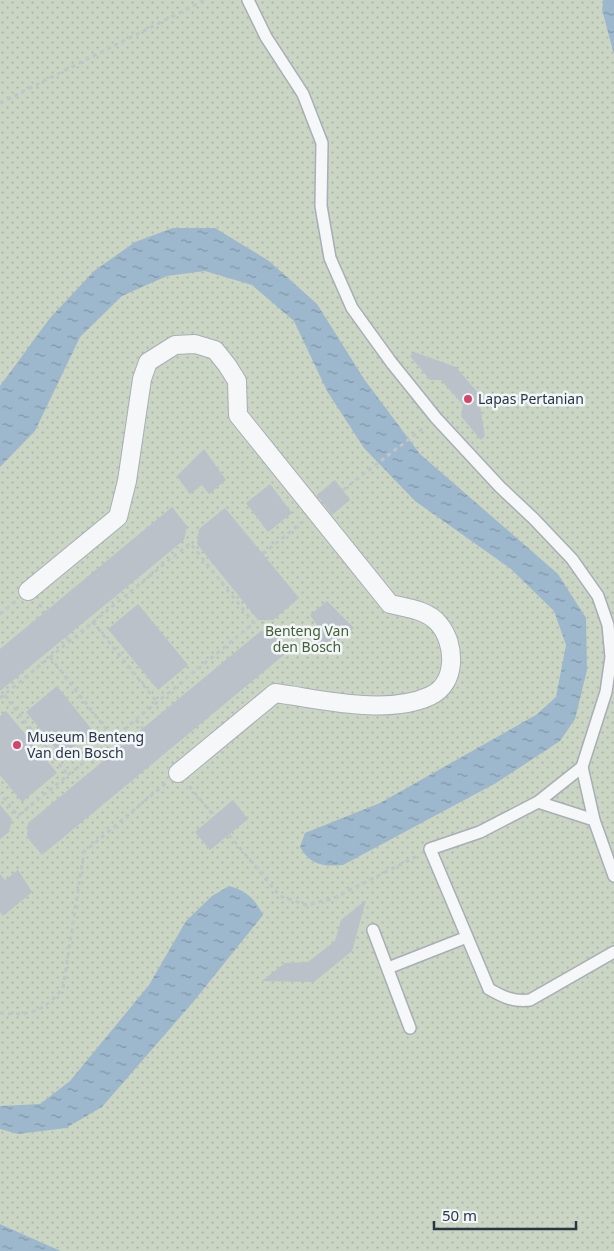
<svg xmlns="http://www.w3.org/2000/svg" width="614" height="1251" font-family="'Noto Sans',sans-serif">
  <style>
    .park { fill: url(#park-dots) }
    .water { fill: url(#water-ripples) }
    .building { fill: #bac1c9 }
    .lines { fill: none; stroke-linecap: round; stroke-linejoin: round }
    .service-casing { stroke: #a8aeb6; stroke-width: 14 }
    .pedestrian-casing { stroke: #a8aeb6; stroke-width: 20 }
    .path { stroke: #c1c5ca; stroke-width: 3; stroke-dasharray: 4 4; stroke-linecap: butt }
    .service { stroke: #f6f7f9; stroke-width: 11 }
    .pedestrian { stroke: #f6f7f9; stroke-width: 18 }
    .poi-dot { fill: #d24669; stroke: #f3f6f8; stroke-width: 2 }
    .labels { text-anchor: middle; stroke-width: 5; stroke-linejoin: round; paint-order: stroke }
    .poi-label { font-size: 14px; fill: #2a3644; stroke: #f3f6f8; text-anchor: start }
    .park-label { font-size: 14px; fill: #436037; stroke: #f3f6f8 }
  </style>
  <defs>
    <pattern id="park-dots" width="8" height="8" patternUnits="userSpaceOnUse" patternTransform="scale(1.25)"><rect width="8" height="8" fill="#cad5c4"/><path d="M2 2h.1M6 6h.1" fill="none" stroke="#aeb7aa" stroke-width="1.8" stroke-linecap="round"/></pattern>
    <pattern id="water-ripples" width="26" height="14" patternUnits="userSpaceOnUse" patternTransform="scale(1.25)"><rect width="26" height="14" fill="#9db8cc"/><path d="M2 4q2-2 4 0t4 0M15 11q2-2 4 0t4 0" fill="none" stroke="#8096a7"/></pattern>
  </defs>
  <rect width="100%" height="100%" fill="#e3e7eb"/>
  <polygon class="park" points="0,0 603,0 602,10 614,55 614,1251 61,1251 0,1224"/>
  <g class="water">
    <polygon points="603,0 614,0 614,55 602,10"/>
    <path d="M173 228H215L269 261 317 304 364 379 420 454 558 574 586 618 587 670 575 719 560 741 496 783 343 865C324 867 310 865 300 847L305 833 380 803 536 715 556 697 566 645 554 611 511 569 415 501 364 448 327 391 294 321 252 285 205 271 167 276 122 296 80 337 35 431 0 467V386L50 318 94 271 135 242Z"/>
    <path d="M229 886C247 891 255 899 263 915L194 1001 102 1107 66 1128 18 1134 0 1129V1106L40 1104 70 1081 149 985 186 921 212 896Z"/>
    <polygon points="0,1224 61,1251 0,1251"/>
  </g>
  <g class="building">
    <polygon points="414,352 456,367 478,393 485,436 481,440 461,416 463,405 441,380 430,380 410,356"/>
    <polygon points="204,449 226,480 209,494 202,485 190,494 177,476"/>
    <polygon points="335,480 350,500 332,515 317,495"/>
    <polygon points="270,484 292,513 268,532 246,503"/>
    <polygon points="172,507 187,526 184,540 0,691 0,649"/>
    <polygon points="225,508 299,598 273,620 258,620 197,544 199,529"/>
    <polygon points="327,601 354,628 324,653 307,635 317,625 310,615"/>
    <polygon points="138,604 188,665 158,690 108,629"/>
    <polygon points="261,631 275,633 290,650 42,855 27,837 28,823"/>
    <polygon points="57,686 93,731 62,756 26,712"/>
    <polygon points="6,711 57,773 22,802 0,775 0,716"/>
    <polygon points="233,800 248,819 210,850 195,832"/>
    <polygon points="0,805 12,819 9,832 0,839"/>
    <polygon points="18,870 32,892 3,916 0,912 0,874 5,880"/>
    <polygon points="366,900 352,951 314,982 262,981 285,963 308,962 335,941 341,920"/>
  </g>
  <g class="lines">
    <g class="service-casing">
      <g id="service">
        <polyline points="248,0 266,37 303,94 322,143 321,206 330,258 352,308 391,362 436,418 500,487 534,519 572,559 598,596 608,625 611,657 606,692 582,767 594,820 614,876"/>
        <polyline points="538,802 582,767"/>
        <path d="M594 820 538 802 480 832 430 849 489 989C503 997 513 1002 530 1000L614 952"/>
        <polyline points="373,930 410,1028"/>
        <polyline points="388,968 467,937"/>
      </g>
    </g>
    <g class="pedestrian-casing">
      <path id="pedestrian" d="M28 591 118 517 127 481 142 379 148 362 175 345 195 344 215 350 227 365 237 381 238 415 390 604C407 608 428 610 439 624 456 644 457 684 430 696 386 716 321 699 275 693L178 773"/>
    </g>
    <g class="path">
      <polyline points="0,103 205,0"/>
      <polyline points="343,490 426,426"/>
      <polyline points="263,554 302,522"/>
      <polyline points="39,604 45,612"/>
      <polyline points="0,614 16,601"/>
      <polyline points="93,622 157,702"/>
      <polyline points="66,637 69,641"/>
      <polyline points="50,657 113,738"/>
      <polyline points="4,695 68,775"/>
      <polyline points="0,698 190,543 254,623 18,816 0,793"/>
      <polyline points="136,720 143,729"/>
      <polyline points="189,786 214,816"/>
      <polyline points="229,835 280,896 306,905 332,899 419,855"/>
      <path d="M0 1013C31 1016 43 1012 63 988L84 852 166 783"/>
    </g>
    <use href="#service" class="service"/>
    <use href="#pedestrian" class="pedestrian"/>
  </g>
  <g class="poi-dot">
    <circle cx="468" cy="399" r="5"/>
    <circle cx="17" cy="745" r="5"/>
  </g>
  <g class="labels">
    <g class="poi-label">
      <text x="478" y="404">Lapas Pertanian</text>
      <text x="27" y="742">Museum Benteng<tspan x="27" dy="16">Van den Bosch</tspan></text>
    </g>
    <g class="park-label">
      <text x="307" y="636">Benteng Van<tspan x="307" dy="16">den Bosch</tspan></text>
    </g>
  </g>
  <path d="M434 1221v8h142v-8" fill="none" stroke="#2a3644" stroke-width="2.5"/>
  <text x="442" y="1221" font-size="15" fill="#2a3644" stroke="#f3f6f8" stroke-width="4" paint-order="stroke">50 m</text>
</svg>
